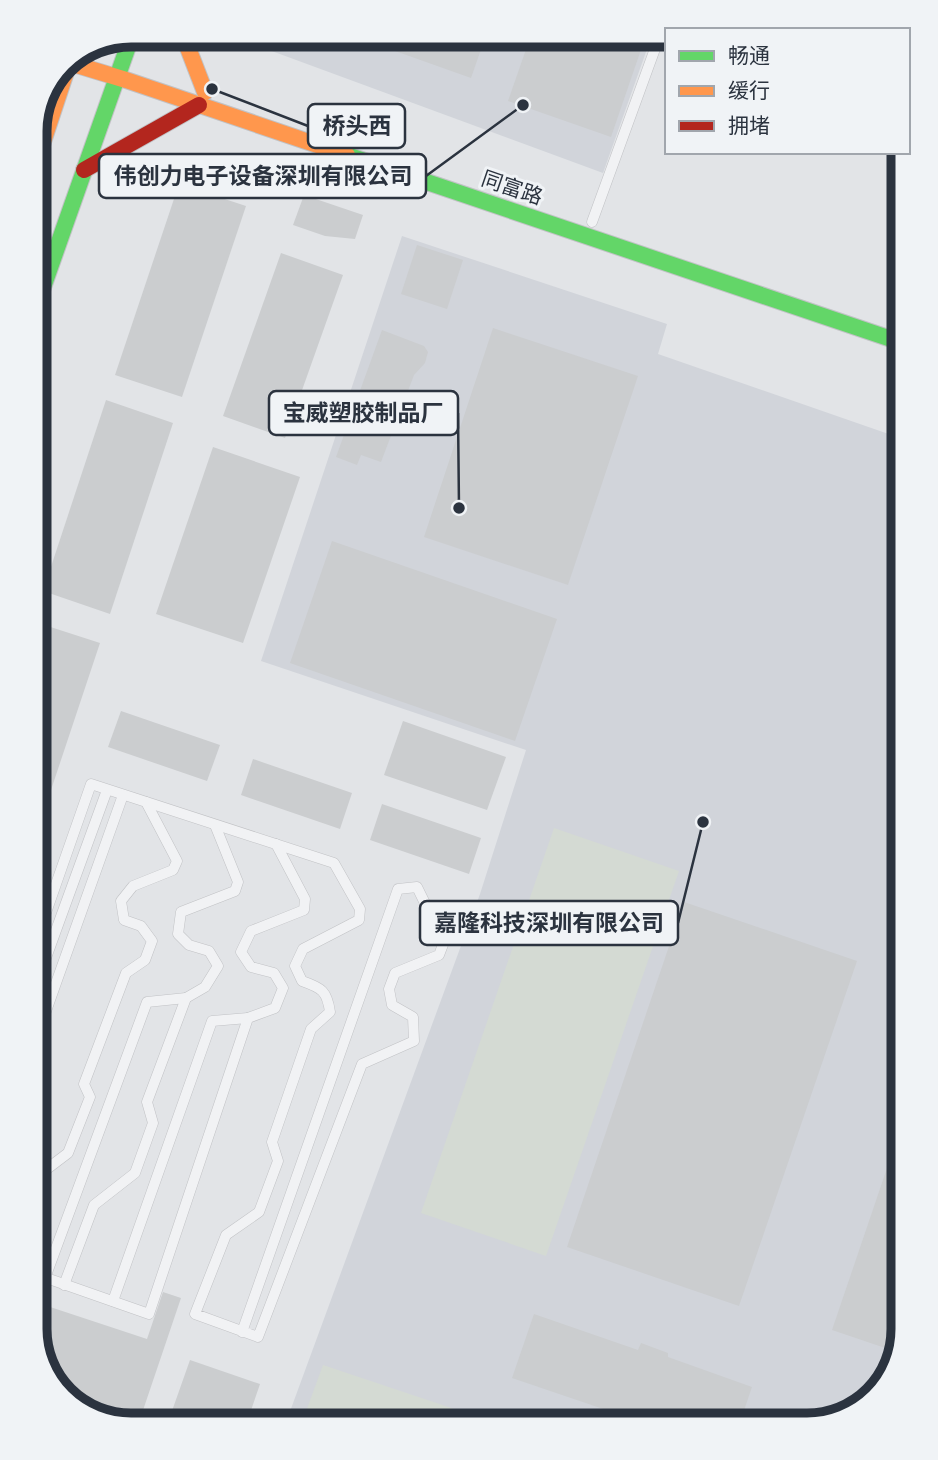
<svg xmlns="http://www.w3.org/2000/svg" width="938" height="1460" font-family="Raleway,'Noto Sans SC',sans-serif">
  <style>
    .built { fill: #d1d4da }
    .green { fill: #d4dad3 }
    .building { fill: #cbcdcf }
    .lines { fill: none; stroke-linecap: round; stroke-linejoin: round }
    .lane-casing { stroke: #c1c2c5; stroke-width: 11 }
    .fast-casing { stroke: #c1c2c5; stroke-width: 18 }
    .slow-casing { stroke: #c1c2c5; stroke-width: 18 }
    .jam-casing { stroke: #c1c2c5; stroke-width: 18 }
    .lane { stroke: #f1f2f4; stroke-width: 10 }
    .fast { stroke: #63d668; stroke-width: 16 }
    .slow { stroke: #ff974d; stroke-width: 16 }
    .jam { stroke: #b3261e; stroke-width: 16 }
    .labels { text-anchor: middle; stroke-width: 6; stroke-linejoin: round; paint-order: stroke }
    .street-label { font-size: 21px; fill: #2b333f; stroke: #f0f3f6 }
    .rim { fill: none; stroke: #2b333f; stroke-width: 9 }
    .leader { fill: none; stroke: #2b333f; stroke-width: 2.5 }
    .callout-dot { fill: #2b333f; stroke: #f0f3f6; stroke-width: 2.5 }
    .callout { fill: #f0f3f6; stroke: #2b333f; stroke-width: 2.5 }
    .callout-label { font-size: 23px; text-anchor: middle; font-weight: bold; fill: #2b333f }
  </style>
  <rect width="100%" height="100%" fill="#e2e4e7"/>
  <g class="built">
    <polygon points="234,35 652,35 603,173 236,38"/>
    <polygon points="402,236 667,324 658,354 903,439 903,1329 890,1377 849,1415 806,1425 285,1425 480,894 526,750 261,661"/>
  </g>
  <g class="green">
    <polygon points="554,828 679,871 546,1256 421,1213"/>
    <polygon points="323,1365 502,1425 301,1425"/>
  </g>
  <g class="building">
    <polygon points="401,35 412,36 486,35 471,78 395,51"/>
    <polygon points="531,35 646,35 611,137 508,101"/>
    <polygon points="179,184 246,206 182,397 115,375"/>
    <polygon points="304,195 363,215 355,239 325,236 293,225"/>
    <polygon points="417,245 463,260 447,309 401,294"/>
    <polygon points="281,253 343,275 285,438 223,416"/>
    <polygon points="493,328 638,376 568,585 424,537"/>
    <polygon points="382,330 424,346 428,352 425,363 414,375 381,462 361,455 357,465 336,457"/>
    <polygon points="106,400 173,423 110,614 43,591"/>
    <polygon points="213,447 300,477 243,643 156,614"/>
    <polygon points="332,541 557,619 515,741 290,663"/>
    <polygon points="35,622 100,643 36,835 35,835"/>
    <polygon points="121,711 220,745 207,781 108,747"/>
    <polygon points="403,721 506,757 487,810 384,775"/>
    <polygon points="253,759 352,793 340,829 241,795"/>
    <polygon points="382,804 481,838 469,874 370,840"/>
    <polygon points="684,902 857,961 739,1306 567,1247"/>
    <polygon points="903,1121 903,1329 897,1352 832,1330"/>
    <polygon points="163,1292 181,1298 138,1425 74,1404 45,1371 35,1328 35,1302 147,1339"/>
    <polygon points="534,1314 638,1350 641,1343 668,1353 668,1357 752,1387 739,1425 640,1425 617,1417 618,1414 512,1378"/>
    <polygon points="190,1360 260,1384 246,1425 167,1425"/>
  </g>
  <g class="lines">
    <g class="lane-casing">
      <g id="lane">
        <polyline points="592,222 660,35"/>
        <path d="M35 944 91 784 334 863 360 909 359 920 303 949 295 966 302 981C322 988 327 991 330 1012L311 1029 272 1142 278 1161 259 1212 226 1235 195 1314 258 1337 362 1064 414 1041 413 1017 392 1005 389 989 395 973 439 955 444 942 417 887 398 889 242 1332"/>
        <polyline points="35,988 107,790"/>
        <polyline points="35,1042 123,795"/>
        <polyline points="35,1178 68,1153 90,1097 84,1084 126,973 145,960 152,941 141,926 124,920 121,901 133,886 173,870 177,861 146,802"/>
        <polyline points="35,1274 149,1314 248,1018 275,1008 283,988 274,973 251,967 241,952 251,931 304,910 305,899 276,844"/>
        <polyline points="45,1278 147,1002 186,998"/>
        <polyline points="64,1285 94,1205 135,1173 153,1123 147,1102 186,998 205,987 218,966 209,951 189,945 178,934 181,912 235,891 238,882 215,825"/>
        <polyline points="113,1301 212,1021 248,1018"/>
      </g>
    </g>
    <g class="fast-casing">
      <g id="fast">
        <polyline points="347,155 903,343"/>
        <polyline points="35,310 132,35"/>
      </g>
    </g>
    <g class="slow-casing">
      <g id="slow">
        <polyline points="183,35 205,92"/>
        <polyline points="67,62 126,80 347,155"/>
        <polyline points="35,166 70,60"/>
      </g>
    </g>
    <g class="jam-casing">
      <polyline id="jam" points="84,170 199,105"/>
    </g>
    <use href="#lane" class="lane"/>
    <use href="#fast" class="fast"/>
    <use href="#slow" class="slow"/>
    <use href="#jam" class="jam"/>
  </g>
  <g class="labels">
    <g class="street-label">
      <text transform="translate(512 188) rotate(19)" y="7">同富路</text>
    </g>
  </g>
  <path d="M0 0H938V1460H0ZM131 47H807A84 84 0 0 1 891 131V1329A84 84 0 0 1 807 1413H131A84 84 0 0 1 47 1329V131A84 84 0 0 1 131 47Z" fill="#f0f3f6" fill-rule="evenodd"/>
  <path class="rim" d="M131 47H807A84 84 0 0 1 891 131V1329A84 84 0 0 1 807 1413H131A84 84 0 0 1 47 1329V131A84 84 0 0 1 131 47Z"/>
  <path class="leader" d="M212 89L308 126M523 105L426 176M459 508L458 413M703 822L678 923"/>
  <g class="callout-dot">
    <circle cx="212" cy="89" r="7"/>
    <circle cx="523" cy="105" r="7"/>
    <circle cx="459" cy="508" r="7"/>
    <circle cx="703" cy="822" r="7"/>
  </g>
  <g class="callout">
    <rect x="308" y="104" width="97" height="44" rx="7"/>
    <rect x="99" y="154" width="327" height="44" rx="7"/>
    <rect x="269" y="391" width="189" height="44" rx="7"/>
    <rect x="420" y="901" width="258" height="44" rx="7"/>
  </g>
  <g class="callout-label">
    <text x="357" y="134">桥头西</text>
    <text x="263" y="184">伟创力电子设备深圳有限公司</text>
    <text x="363" y="421">宝威塑胶制品厂</text>
    <text x="549" y="931">嘉隆科技深圳有限公司</text>
  </g>
  <rect x="665" y="28" width="245" height="126" fill="#f0f3f6" stroke="#a1a6ad" stroke-width="2"/>
  <rect x="679" y="51" width="35" height="10" fill="#63d668" stroke="#a1a6ad" stroke-width="2"/>
  <text x="728" y="63" font-size="21" fill="#2b333f">畅通</text>
  <rect x="679" y="86" width="35" height="10" fill="#ff974d" stroke="#a1a6ad" stroke-width="2"/>
  <text x="728" y="98" font-size="21" fill="#2b333f">缓行</text>
  <rect x="679" y="121" width="35" height="10" fill="#b3261e" stroke="#a1a6ad" stroke-width="2"/>
  <text x="728" y="133" font-size="21" fill="#2b333f">拥堵</text>
</svg>
